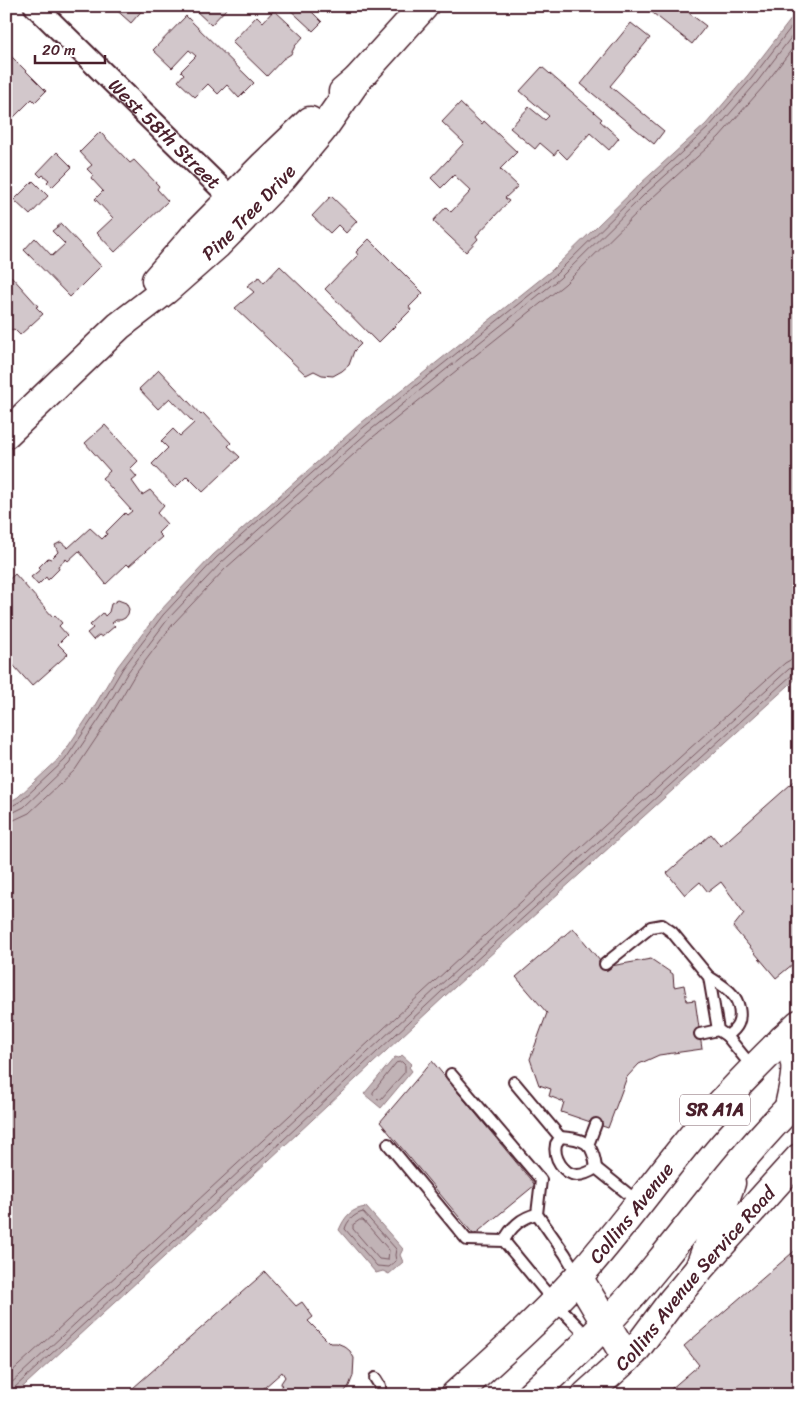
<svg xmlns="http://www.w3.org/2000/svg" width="805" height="1401" font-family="Sriracha,sans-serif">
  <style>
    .water { fill: #c1b3b6; stroke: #91787e }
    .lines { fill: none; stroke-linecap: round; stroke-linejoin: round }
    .shore { stroke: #7a5a63; stroke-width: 1 }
    .building { fill: #d2c7cb; stroke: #4a1f2b }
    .lane-casing { stroke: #4a1f2b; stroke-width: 14 }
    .street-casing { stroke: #4a1f2b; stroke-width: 25 }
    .secondary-casing { stroke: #4a1f2b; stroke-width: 31 }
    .primary-casing { stroke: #4a1f2b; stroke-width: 31 }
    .lane { stroke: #fff; stroke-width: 10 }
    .street { stroke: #fff; stroke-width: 21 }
    .secondary { stroke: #fff; stroke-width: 28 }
    .primary { stroke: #fff; stroke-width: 28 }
    .labels { text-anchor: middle; stroke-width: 5; stroke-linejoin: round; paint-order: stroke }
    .shield { fill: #fff; stroke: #80626b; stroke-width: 1 }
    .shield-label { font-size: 18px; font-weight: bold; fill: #4a1f2b }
    .street-label { font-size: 19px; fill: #4a1f2b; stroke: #fff }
  </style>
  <rect width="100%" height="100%" fill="#fff"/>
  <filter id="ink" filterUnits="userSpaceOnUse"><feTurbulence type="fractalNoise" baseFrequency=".02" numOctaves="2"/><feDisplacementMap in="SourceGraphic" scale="10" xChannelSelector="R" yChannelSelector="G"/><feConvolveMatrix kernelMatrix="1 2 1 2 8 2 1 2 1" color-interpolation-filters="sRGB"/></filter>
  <g filter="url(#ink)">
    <g class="water">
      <polygon points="799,9 799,676 445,996 239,1188 14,1395 6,1395 6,804 18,797 61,757 91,712 118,666 159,612 213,555 361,423 552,270 640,184 706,124 748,75"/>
      <polygon points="402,1055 412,1064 409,1067 412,1071 381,1108 364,1094 395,1057 399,1058"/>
      <path d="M366 1207 403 1249 400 1255 403 1262 389 1274 383 1271 376 1273 339 1230C345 1216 351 1209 366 1207Z"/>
    </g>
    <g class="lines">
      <g class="shore">
        <polyline points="6,808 10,807 21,801 65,760 95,715 123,668 163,615 216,558 364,427 556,274 643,188 709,127 752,78 799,17"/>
        <polyline points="6,814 12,813 24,807 69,764 100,718 128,672 168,619 221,563 368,432 560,278 647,192 714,132 757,82 799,27"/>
        <polyline points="6,822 14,820 29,813 75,770 107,722 134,676 173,624 226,568 373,437 565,284 652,198 719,137 763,87 799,40"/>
        <polygon points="402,1062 405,1065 405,1072 381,1099 378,1100 373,1095 373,1092 396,1063"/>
        <path d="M363 1212 396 1249 395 1255 396 1261 389 1267 377 1266 345 1229C347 1221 354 1214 363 1212Z"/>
        <polygon points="360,1220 363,1220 389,1250 388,1260 379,1259 353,1229 353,1225"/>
        <path d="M6 1377C266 1139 522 897 785 663L792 659H799"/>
        <polyline points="6,1388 437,988 789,669 794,667 799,666"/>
        <polyline points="11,1395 13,1389 235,1185 441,992 793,674 799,673"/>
      </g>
    </g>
    <g class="building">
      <polygon points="112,6 144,6 145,7 131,23"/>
      <polygon points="195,6 225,6 227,8 211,25 193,8"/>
      <polygon points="286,6 316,6 311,11 322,22 313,31"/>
      <polygon points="644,6 695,6 689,13 706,26 692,44"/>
      <polygon points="274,10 303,37 295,46 291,54 283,59 267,76 232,42 257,16 263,22"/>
      <polygon points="186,16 254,83 239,98 227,85 218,94 208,84 195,97 178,81 184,74 181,71 196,56 189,50 172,68 153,50"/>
      <polygon points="631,23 650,38 610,86 664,131 654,144 581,84"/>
      <polygon points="6,51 46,91 35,102 32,99 8,123 6,121 6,98 10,93 6,89"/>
      <polygon points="542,67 602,119 600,121 619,138 609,150 590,133 567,159 558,150 554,155 540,143 535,149 510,128 529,107 545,120 549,116 520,91"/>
      <polygon points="460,103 482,124 484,121 517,152 500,169 518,186 505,198 509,201 476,236 478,239 466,252 433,221 446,207 451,212 471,191 454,175 441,188 431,178 464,143 442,122"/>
      <polygon points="100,132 130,163 134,160 159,186 157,189 168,201 115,252 97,233 113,218 95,199 103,191 91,178 93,175 87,169 92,165 80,152"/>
      <polygon points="57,152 72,167 52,187 47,182 49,180 43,175 41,177 37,173"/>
      <polygon points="33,181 48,196 30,215 14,200"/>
      <polygon points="331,196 357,221 346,233 338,225 330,233 312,216"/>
      <polygon points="61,224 101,266 70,297 24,250 35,238 52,256 65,244 52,231"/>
      <polygon points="369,239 423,293 409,307 411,310 378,343 325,289 358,255 356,252"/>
      <polygon points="280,266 361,344 354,351 349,365 342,371 333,376 322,375 314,371 306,375 235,308 254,292 247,286 259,277 264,283"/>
      <polygon points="11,276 38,306 36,307 43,314 20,335 14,329 12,330 6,324 6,281"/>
      <polygon points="159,370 201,415 203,413 231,443 228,446 240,457 203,492 187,476 175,488 152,464 168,448 161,441 173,429 180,436 194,423 170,398 158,409 139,389"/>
      <polygon points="105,425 138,461 130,469 137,477 132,481 142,495 150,490 164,505 157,513 167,524 158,533 162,537 129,566 127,564 106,584 79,551 68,561 66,559 58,566 59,569 48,580 46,577 38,585 31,577 41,569 39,567 48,558 51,559 58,552 55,545 61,542 68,548 90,528 102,539 107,534 106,532 125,513 127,515 132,511 102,478 110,471 85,443"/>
      <polygon points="15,574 53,617 55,615 62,623 59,626 67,635 58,644 68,654 32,686 6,657 6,582"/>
      <polygon points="118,600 126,603 129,609 128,614 125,618 121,620 116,620 112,623 115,626 102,637 99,635 93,640 87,633 93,628 90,625 103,613 105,616 109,612 111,604"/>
      <polygon points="799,777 799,959 776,978 733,927 744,913 721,882 708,892 700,882 685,895 667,873 711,834 721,846"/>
      <polygon points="573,928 605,967 651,959 673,974 674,987 684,985 687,1001 695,1000 702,1049 659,1055 639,1064 627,1077 608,1128 561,1112 564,1102 549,1096 551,1089 539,1085 530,1059 547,1013 516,977"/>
      <polygon points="432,1061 535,1185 474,1235 380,1122"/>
      <polygon points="799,1247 799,1395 664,1395 699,1365 684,1346"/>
      <polygon points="265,1272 296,1306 302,1302 313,1317 308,1321 330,1343 337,1343 344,1346 350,1351 354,1358 353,1376 349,1386 342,1395 283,1395 281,1383 285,1377 282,1372 256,1395 125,1395"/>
    </g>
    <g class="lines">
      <g class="lane-casing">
        <g id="lane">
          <polyline points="605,964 651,927 662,925 672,932 709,977 718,1030 727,1036"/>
          <path d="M709 977C717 982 726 987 732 994 739 1001 742 1015 738 1024 736 1029 731 1033 727 1036L753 1068"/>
          <polyline points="700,1034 718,1030"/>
          <polyline points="451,1074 541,1180 537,1214 565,1254 578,1276"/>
          <path d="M514 1082 560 1137C559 1140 557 1142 556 1144 553 1157 563 1174 577 1175 584 1175 590 1172 596 1168L638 1202"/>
          <path d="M560 1137C585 1139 593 1142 596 1168"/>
          <polyline points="388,1144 467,1240 504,1241 554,1302 590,1339"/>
          <polyline points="588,1145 596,1124"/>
          <path d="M504 1241C510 1228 522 1217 537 1214"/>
          <polyline points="375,1378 380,1386 380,1395"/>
        </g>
      </g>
      <g class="street-casing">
        <g id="street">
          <path id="s1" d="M35 6 231 198"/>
        </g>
      </g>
      <g class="secondary-casing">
        <g id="secondary">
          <polyline points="343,92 357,80 424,6"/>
          <polyline points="156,280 197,233 264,165 310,121"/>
          <path id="s2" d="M6 434 119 326 166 290 217 245 282 178 322 130 357 80"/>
          <polyline points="578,1277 627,1359"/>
          <path id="s3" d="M586 1395 634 1352 672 1301 699 1269 799 1158"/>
        </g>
      </g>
      <g class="primary-casing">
        <g id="primary">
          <path d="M783 1039C803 1061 794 1080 789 1107"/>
          <polyline points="699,1269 731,1183"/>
          <path id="s4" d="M455 1395C497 1357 540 1319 578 1277 616 1235 649 1189 685 1145 720 1102 759 1062 799 1024"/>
          <path d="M531 1395C576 1354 621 1311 659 1263 704 1207 747 1149 799 1098"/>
        </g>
      </g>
      <use href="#lane" class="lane"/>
      <use href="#street" class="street"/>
      <use href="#secondary" class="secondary"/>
      <use href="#primary" class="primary"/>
    </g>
  </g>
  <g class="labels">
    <rect class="shield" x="680" y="1094.5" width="70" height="31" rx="4"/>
    <g class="shield-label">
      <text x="715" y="1116">SR A1A</text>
    </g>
    <g class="street-label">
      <text dy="7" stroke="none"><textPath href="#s1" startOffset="182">West 58th Street</textPath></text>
      <text dy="7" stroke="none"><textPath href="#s2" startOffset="329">Pine Tree Drive</textPath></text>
      <text dy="7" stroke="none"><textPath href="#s4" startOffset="254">Collins Avenue</textPath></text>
      <text dy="7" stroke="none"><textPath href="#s3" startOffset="160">Collins Avenue Service Road</textPath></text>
    </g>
  </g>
  <rect width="805" height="1401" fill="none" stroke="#fff" stroke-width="25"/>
  <rect x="12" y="12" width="780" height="1376" fill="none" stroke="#4a1f2b" stroke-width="2" filter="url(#ink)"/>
  <path d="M35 55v8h70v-8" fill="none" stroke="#4a1f2b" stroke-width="2.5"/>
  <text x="42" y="55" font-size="15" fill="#4a1f2b" stroke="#ffffff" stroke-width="4" paint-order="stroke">20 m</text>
</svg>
